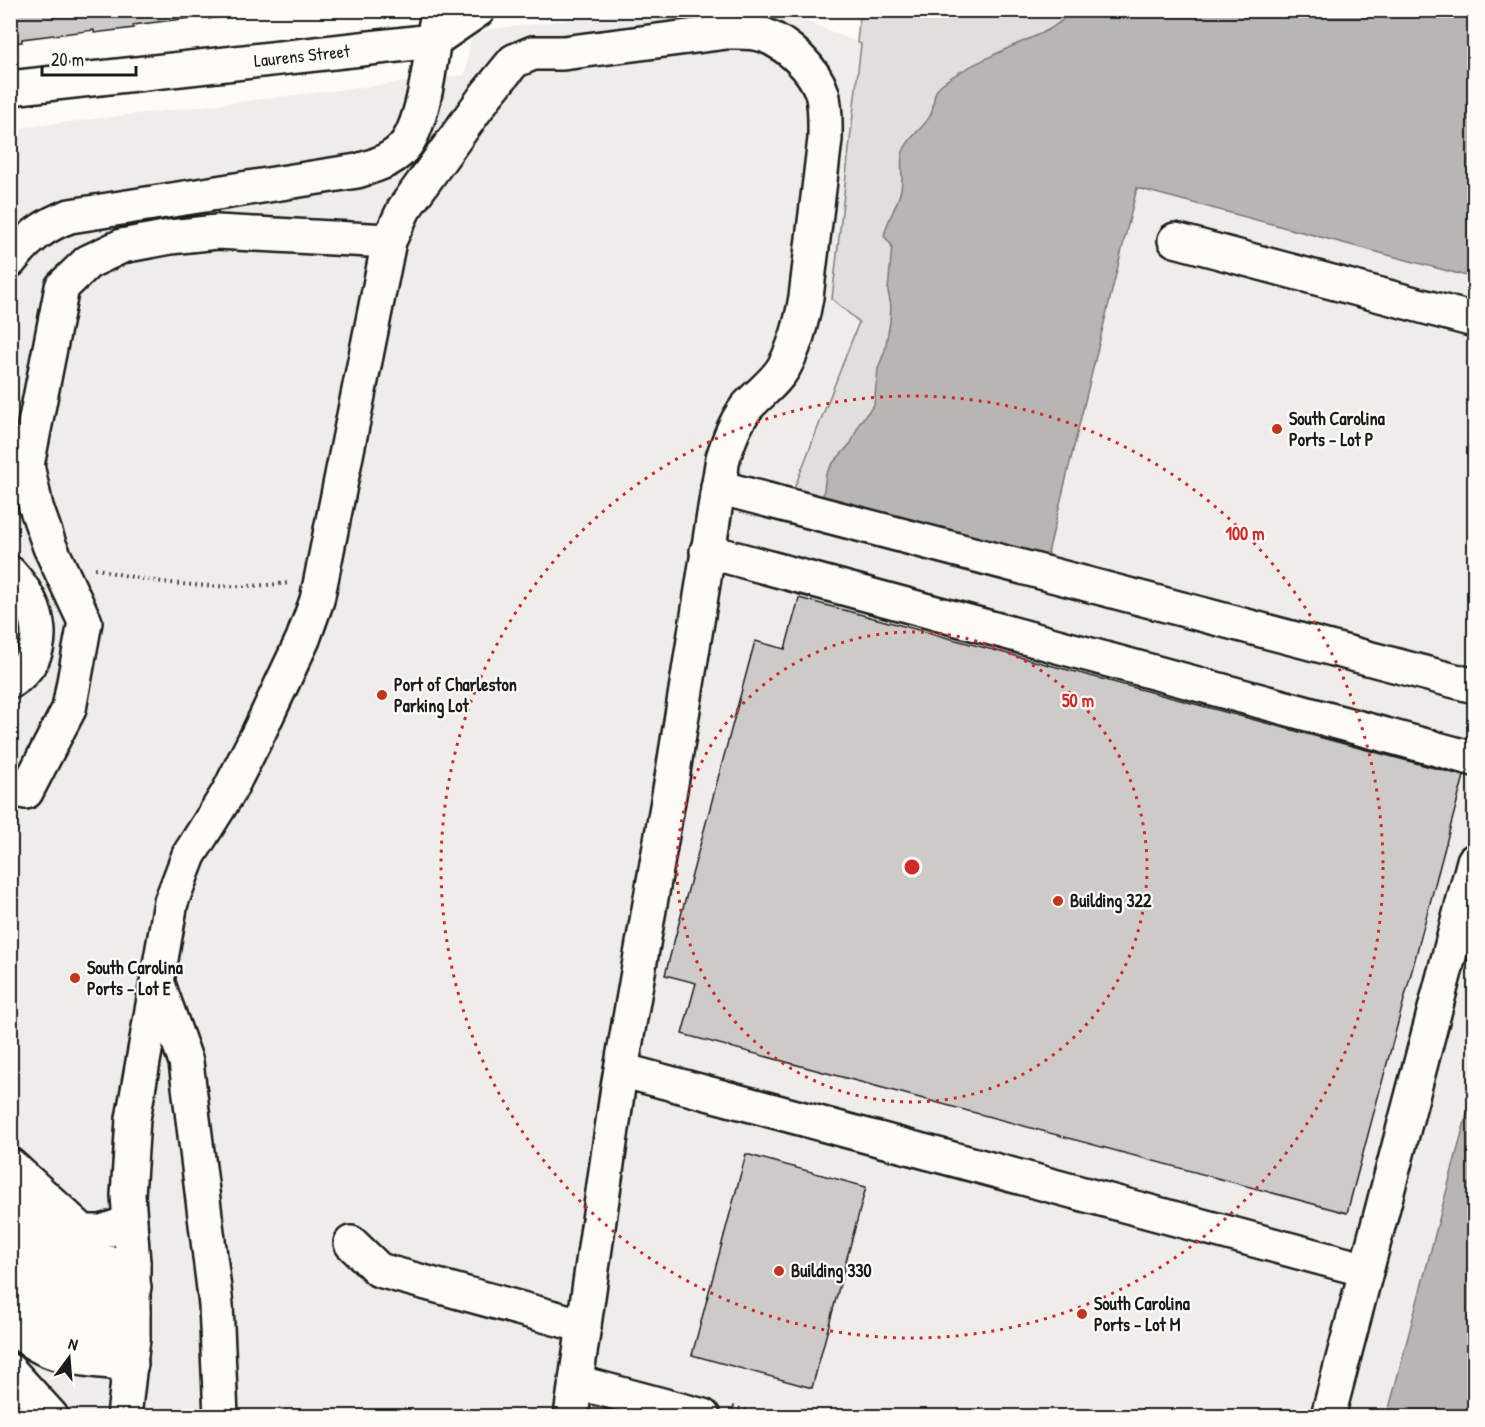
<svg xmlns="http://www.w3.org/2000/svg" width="1485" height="1427" font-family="'Patrick Hand',sans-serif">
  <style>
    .built { fill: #eeede9 }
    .green { fill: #e0dfdb; stroke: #7e7e7c; stroke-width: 1.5 }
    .water { fill: #b7b6b2; stroke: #797876; stroke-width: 1.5 }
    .building { fill: #cccbc8; stroke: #1c1c1c; stroke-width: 1.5 }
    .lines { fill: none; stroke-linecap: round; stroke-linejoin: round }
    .minor-casing { stroke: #1c1c1c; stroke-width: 38 }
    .path { stroke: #1c1c1c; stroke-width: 4; stroke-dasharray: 1.5 4.5; stroke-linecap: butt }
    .minor { stroke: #fdfcf7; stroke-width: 33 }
    .ring { fill: none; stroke: #d62828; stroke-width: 3; stroke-dasharray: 3 6 }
    .poi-dot { fill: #c8321e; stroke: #fdfcf7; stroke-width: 2 }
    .labels { text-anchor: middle; stroke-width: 4.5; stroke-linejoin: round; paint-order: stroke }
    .street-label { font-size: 18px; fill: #1c1c1c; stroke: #fdfcf7 }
    .poi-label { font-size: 18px; font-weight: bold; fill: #1c1c1c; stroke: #fdfcf7; text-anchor: start }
    .centre { fill: #d62828; stroke: #fdfcf7; stroke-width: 3 }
    .ring-label { font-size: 18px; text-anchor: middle; font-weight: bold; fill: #d62828; stroke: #fdfcf7; stroke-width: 4.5; stroke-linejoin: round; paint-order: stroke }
  </style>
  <rect width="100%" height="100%" fill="#fdfcf7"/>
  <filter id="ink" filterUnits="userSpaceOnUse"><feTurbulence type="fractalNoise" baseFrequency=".0167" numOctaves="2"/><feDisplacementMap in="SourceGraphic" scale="12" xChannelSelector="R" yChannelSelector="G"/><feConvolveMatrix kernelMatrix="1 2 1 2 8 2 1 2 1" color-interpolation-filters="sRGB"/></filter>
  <g filter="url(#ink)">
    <polygon class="built" points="651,11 781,11 861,44 832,299 859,321 794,489 1047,556 1137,188 1474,278 1474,1087 1386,1416 11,1416 10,129 465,75 472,31"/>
    <polygon class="green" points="860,11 1172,11 878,511 794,489 859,322 832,299 861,44 857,42"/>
    <g class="water">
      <path d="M1071 11H1474V278L1137 188 1047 557 823 497 826 474 833 463 851 443 860 422 874 405 878 369 885 350 890 322 891 306 888 291 892 246 884 236C887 219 898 206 901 189 904 177 899 164 903 152 908 137 923 129 930 116 936 105 930 93 943 83 961 69 984 60 1004 50 1028 38 1053 33 1071 11Z"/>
      <polygon points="1474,1087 1474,1416 1387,1416"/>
    </g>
    <g class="building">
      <polygon points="10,10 257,10 209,19 208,16 133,25 134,28 94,33 94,30 22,39 22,42 10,43"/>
      <polygon points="799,598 1464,776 1347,1213 682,1034 696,983 665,975 755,641 785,649"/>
      <polygon points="746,1154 866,1187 812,1388 692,1355"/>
    </g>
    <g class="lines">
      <g class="minor-casing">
        <g id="minor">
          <polyline points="10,88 433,41 478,10"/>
          <polyline points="1175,240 1474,320"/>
          <path d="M10 261C27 239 44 225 70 216L357 171C374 166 391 161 403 148 426 123 432 45 438 10"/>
          <polyline points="718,487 1474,686"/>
          <polyline points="707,551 1474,759"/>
          <path d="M10 573C40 606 54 653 10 682"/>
          <polyline points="10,788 26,792 69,709 85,622 50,547 36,507 27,465 62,287 88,262 122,246 170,237 217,232 389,241"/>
          <polyline points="158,984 186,1062 216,1305 221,1416"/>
          <polyline points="621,1070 1366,1270"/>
          <polyline points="10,1165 83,1232 102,1232 130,1222"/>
          <path d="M10 1191 79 1257C97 1265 114 1263 133 1263"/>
          <path d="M10 1229C28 1246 54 1276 77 1283 94 1289 115 1286 134 1287"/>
          <polyline points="351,1243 379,1270 584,1326"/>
          <path d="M10 1258C35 1283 58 1310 95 1313 108 1314 121 1313 133 1313"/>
          <path d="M10 1294C22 1307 34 1320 50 1327 73 1337 108 1337 133 1338"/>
          <path d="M18 1330C46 1360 93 1360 131 1364"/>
          <polyline points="10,1371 51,1416"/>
          <polyline points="576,1382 703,1416"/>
          <path d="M124 1416 133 1338V1263L128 1195 133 1119 171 902 189 855 228 793 259 732 303 639 317 600 389 241 404 209 487 94 514 61 533 53H563L727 32C739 32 752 31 764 35 787 44 814 68 822 93 826 107 825 124 825 139L806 297C802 321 796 345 784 367 775 383 758 394 746 408 735 423 729 440 723 458L673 772 618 1087 571 1416"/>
          <polyline points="1328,1416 1474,861"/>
        </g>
      </g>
      <g class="path">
        <polyline points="861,10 901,16 963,10"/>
        <path d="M95 568C158 586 224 590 289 583"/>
        <polyline points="733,1407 767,1416"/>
      </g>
      <use href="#minor" class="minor"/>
    </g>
  </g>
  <g class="ring">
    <circle cx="912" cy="867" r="235"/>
    <circle cx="912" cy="867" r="471"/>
  </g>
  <g class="poi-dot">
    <circle cx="1277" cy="429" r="6"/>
    <circle cx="382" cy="695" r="6"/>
    <circle cx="1058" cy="901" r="6"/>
    <circle cx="75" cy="978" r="6"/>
    <circle cx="779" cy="1271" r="6"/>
    <circle cx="1082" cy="1314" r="6"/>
  </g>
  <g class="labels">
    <g class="street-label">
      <text transform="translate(302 56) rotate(-6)" y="6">Laurens Street</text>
    </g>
    <g class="poi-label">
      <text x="1289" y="425">South Carolina<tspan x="1289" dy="21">Ports - Lot P</tspan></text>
      <text x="394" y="691">Port of Charleston<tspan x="394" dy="21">Parking Lot</tspan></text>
      <text x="1070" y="907">Building 322</text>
      <text x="87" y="974">South Carolina<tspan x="87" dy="21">Ports - Lot E</tspan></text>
      <text x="791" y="1277">Building 330</text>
      <text x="1094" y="1310">South Carolina<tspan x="1094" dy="21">Ports - Lot M</tspan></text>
    </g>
  </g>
  <circle cx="912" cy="867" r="9" class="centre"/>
  <g class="ring-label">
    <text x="1245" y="540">100 m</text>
    <text x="1078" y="707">50 m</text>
  </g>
  <rect width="1485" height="1427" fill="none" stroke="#fdfcf7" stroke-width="36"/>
  <rect x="18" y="18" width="1449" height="1391" fill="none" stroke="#1c1c1c" stroke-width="2" filter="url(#ink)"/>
  <g transform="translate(69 1358) rotate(16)" stroke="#fdfcf7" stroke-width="4.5" paint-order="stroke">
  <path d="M0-4.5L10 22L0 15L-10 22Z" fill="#1c1c1c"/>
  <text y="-9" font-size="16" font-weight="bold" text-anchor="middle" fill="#1c1c1c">N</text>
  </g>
  <path d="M42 66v9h94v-9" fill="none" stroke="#1c1c1c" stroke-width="3"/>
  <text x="51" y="66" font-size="18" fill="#1c1c1c" stroke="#fdfcf7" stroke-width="4.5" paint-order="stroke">20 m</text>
</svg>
